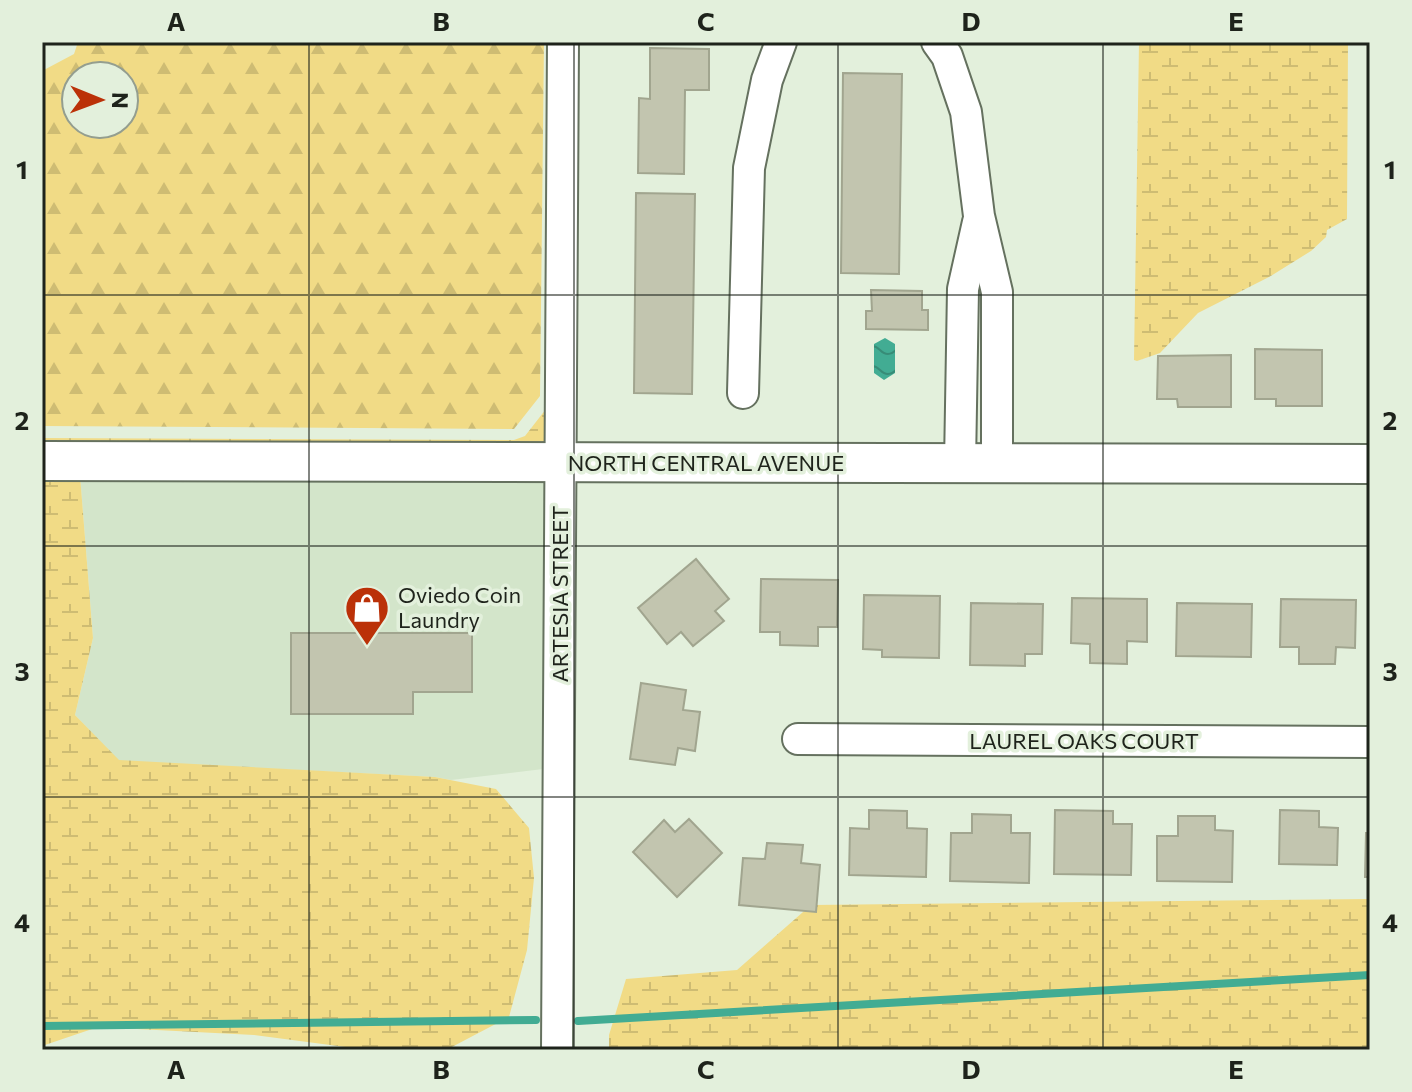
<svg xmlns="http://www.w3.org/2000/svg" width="1412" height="1092" font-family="Commissioner,sans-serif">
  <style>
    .built { fill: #d3e5ca }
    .forest { fill: url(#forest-firs); fill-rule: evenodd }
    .wetland { fill: url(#wetland-marsh) }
    .water { fill: url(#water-waves) }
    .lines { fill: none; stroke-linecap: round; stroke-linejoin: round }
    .stream { stroke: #42ac93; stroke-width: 8 }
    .building { fill: #c2c5af; stroke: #a1a58f; stroke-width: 2 }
    .minor-casing { stroke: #65715f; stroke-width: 34 }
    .major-casing { stroke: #65715f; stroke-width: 42 }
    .minor { stroke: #fff; stroke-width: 30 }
    .major { stroke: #fff; stroke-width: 38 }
    .grid { fill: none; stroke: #1e231b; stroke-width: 2; stroke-opacity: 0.55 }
    .labels { text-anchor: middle; stroke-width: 7; stroke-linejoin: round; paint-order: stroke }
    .street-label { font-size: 22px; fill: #1e231b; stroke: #e3f0dc }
    .poi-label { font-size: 22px; fill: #1e231b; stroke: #e3f0dc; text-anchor: start }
    .neatline { fill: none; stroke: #1e231b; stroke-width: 3 }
    .grid-label { font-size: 26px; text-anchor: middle; font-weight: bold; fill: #1e231b }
  </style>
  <defs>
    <pattern id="forest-firs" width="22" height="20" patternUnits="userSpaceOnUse" patternTransform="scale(2)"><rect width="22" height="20" fill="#f1db86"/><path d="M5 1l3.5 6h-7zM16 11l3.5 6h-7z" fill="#cebc73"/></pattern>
    <pattern id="wetland-marsh" width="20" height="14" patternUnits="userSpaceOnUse" patternTransform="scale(2)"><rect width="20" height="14" fill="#f1db86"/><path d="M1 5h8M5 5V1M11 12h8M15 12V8" fill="none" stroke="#cebc73"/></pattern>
    <pattern id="water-waves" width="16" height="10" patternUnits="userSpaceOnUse" patternTransform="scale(2)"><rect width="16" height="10" fill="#42ac93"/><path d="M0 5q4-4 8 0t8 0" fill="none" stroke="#378c77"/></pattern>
  </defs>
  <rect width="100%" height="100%" fill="#e3f0dc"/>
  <polygon class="built" points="80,475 546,476 543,769 451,780 435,777 119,761 75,715 93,638"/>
  <path class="forest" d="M78 42H544L540 396 514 429 42 426V71L74 54ZM76 76H124V124H76Z"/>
  <g class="wetland">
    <polygon points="1139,42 1348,42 1347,219 1327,230 1326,237 1311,251 1269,277 1198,313 1160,353 1137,361 1134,360"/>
    <polygon points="546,409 546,449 42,448 42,438 514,440 525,436"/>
    <polygon points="42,474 80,475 93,638 75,715 119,760 435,777 496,789 529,828 534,878 527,950 509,1017 448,1049 353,1048 254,1035 98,1027 42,1046"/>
    <polygon points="1370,899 1370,1050 609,1050 609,1035 626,979 737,970 811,905"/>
  </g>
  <polygon class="water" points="885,338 895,344 895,373 884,380 874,373 874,344"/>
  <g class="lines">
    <g class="stream">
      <polyline points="578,1021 1370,975"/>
      <polyline points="42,1026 536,1020"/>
    </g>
  </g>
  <g class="building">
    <polygon points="650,48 709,49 709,90 685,90 684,174 638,173 639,98 650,99"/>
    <polygon points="843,73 902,74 899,274 841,273"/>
    <polygon points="636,193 695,194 692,394 634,393"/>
    <polygon points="871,290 922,291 922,310 928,310 928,330 866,329 866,311 872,311"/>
    <polygon points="1255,349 1322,350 1322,406 1276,406 1276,399 1255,399"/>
    <polygon points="1231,355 1231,407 1178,407 1177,399 1157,399 1158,356"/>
    <polygon points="696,559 729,599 715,611 724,621 693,646 681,632 667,644 638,608"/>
    <polygon points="761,579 838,580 837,627 818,627 818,646 780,645 780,632 760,632"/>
    <polygon points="864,595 940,596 939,658 882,657 882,650 863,649"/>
    <polygon points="1072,598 1147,599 1147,642 1127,641 1127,664 1090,663 1090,644 1071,643"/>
    <polygon points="1281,599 1356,600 1355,648 1336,647 1335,664 1299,664 1299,647 1280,647"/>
    <polygon points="971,603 1043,604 1042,654 1025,654 1025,666 970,665"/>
    <polygon points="1177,603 1252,604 1251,657 1176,656"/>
    <polygon points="291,633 472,633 472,692 413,692 413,714 291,714"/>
    <polygon points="641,683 686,690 683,710 700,712 695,751 678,748 675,765 630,759"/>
    <polygon points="869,810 907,811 907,828 927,829 926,877 849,875 850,828 869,829"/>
    <polygon points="1055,810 1113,811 1113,824 1132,824 1131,875 1054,874"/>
    <polygon points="1280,810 1319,811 1319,827 1338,828 1337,865 1279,864"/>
    <polygon points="972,814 1011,815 1011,833 1030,833 1029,883 950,881 951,833 972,833"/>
    <polygon points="1178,816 1215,816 1215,830 1233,831 1232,882 1157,881 1157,836 1178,836"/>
    <polygon points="689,819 722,853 677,897 633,852 664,820 675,832"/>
    <polygon points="1366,833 1370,833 1370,877 1365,877"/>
    <polygon points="767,843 803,845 801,863 820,865 816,912 739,905 743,858 765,859"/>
  </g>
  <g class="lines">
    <g class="minor-casing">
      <g id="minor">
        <polyline points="937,42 947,56 966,112 979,216 997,292 997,464"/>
        <polyline points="743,393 749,168 767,80 781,42"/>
        <polyline points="960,464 963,289 978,222"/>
        <polyline points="798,739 1370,742"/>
        <polyline points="557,1050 563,42"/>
      </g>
    </g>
    <g class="major-casing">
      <polyline id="major" points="42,461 1370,464"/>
    </g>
    <use href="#minor" class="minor"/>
    <use href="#major" class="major"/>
  </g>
  <path class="grid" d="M309 42V1050M574 42V1050M838 42V1050M1103 42V1050M42 295H1370M42 546H1370M42 797H1370"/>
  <defs>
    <g id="shop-pin" transform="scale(2.3)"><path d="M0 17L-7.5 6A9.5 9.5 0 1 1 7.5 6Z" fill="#bb3108" stroke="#e3f0dc"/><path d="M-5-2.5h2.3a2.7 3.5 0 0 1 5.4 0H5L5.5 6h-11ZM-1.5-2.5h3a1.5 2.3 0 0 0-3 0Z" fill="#fff"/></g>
  </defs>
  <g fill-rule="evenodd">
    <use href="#shop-pin" x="367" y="608"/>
  </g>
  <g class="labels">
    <g class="street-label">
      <text x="706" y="471">NORTH CENTRAL AVENUE</text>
      <text transform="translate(560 594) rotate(-90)" y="8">ARTESIA STREET</text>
      <text x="1084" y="749">LAUREL OAKS COURT</text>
    </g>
    <g class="poi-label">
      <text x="398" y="603">Oviedo Coin<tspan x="398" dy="25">Laundry</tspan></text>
    </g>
  </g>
  <rect width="1412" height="1092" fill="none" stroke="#e3f0dc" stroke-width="88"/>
  <g transform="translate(100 100) rotate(91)"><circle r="38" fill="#e3f0dc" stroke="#949e8f" stroke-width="2"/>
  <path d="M0-6L14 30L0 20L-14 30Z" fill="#bb3108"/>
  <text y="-12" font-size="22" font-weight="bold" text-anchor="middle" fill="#1e231b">N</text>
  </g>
  <rect x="44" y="44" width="1324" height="1004" class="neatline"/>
  <g class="grid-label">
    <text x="176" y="31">A</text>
    <text x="441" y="31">B</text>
    <text x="706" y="31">C</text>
    <text x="971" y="31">D</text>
    <text x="1236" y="31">E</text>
    <text x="22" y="179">1</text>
    <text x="1390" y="179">1</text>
    <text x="22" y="430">2</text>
    <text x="1390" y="430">2</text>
    <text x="22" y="681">3</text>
    <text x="1390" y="681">3</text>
    <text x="22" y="932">4</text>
    <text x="1390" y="932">4</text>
    <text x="176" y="1079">A</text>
    <text x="441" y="1079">B</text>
    <text x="706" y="1079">C</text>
    <text x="971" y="1079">D</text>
    <text x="1236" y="1079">E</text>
  </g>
</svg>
